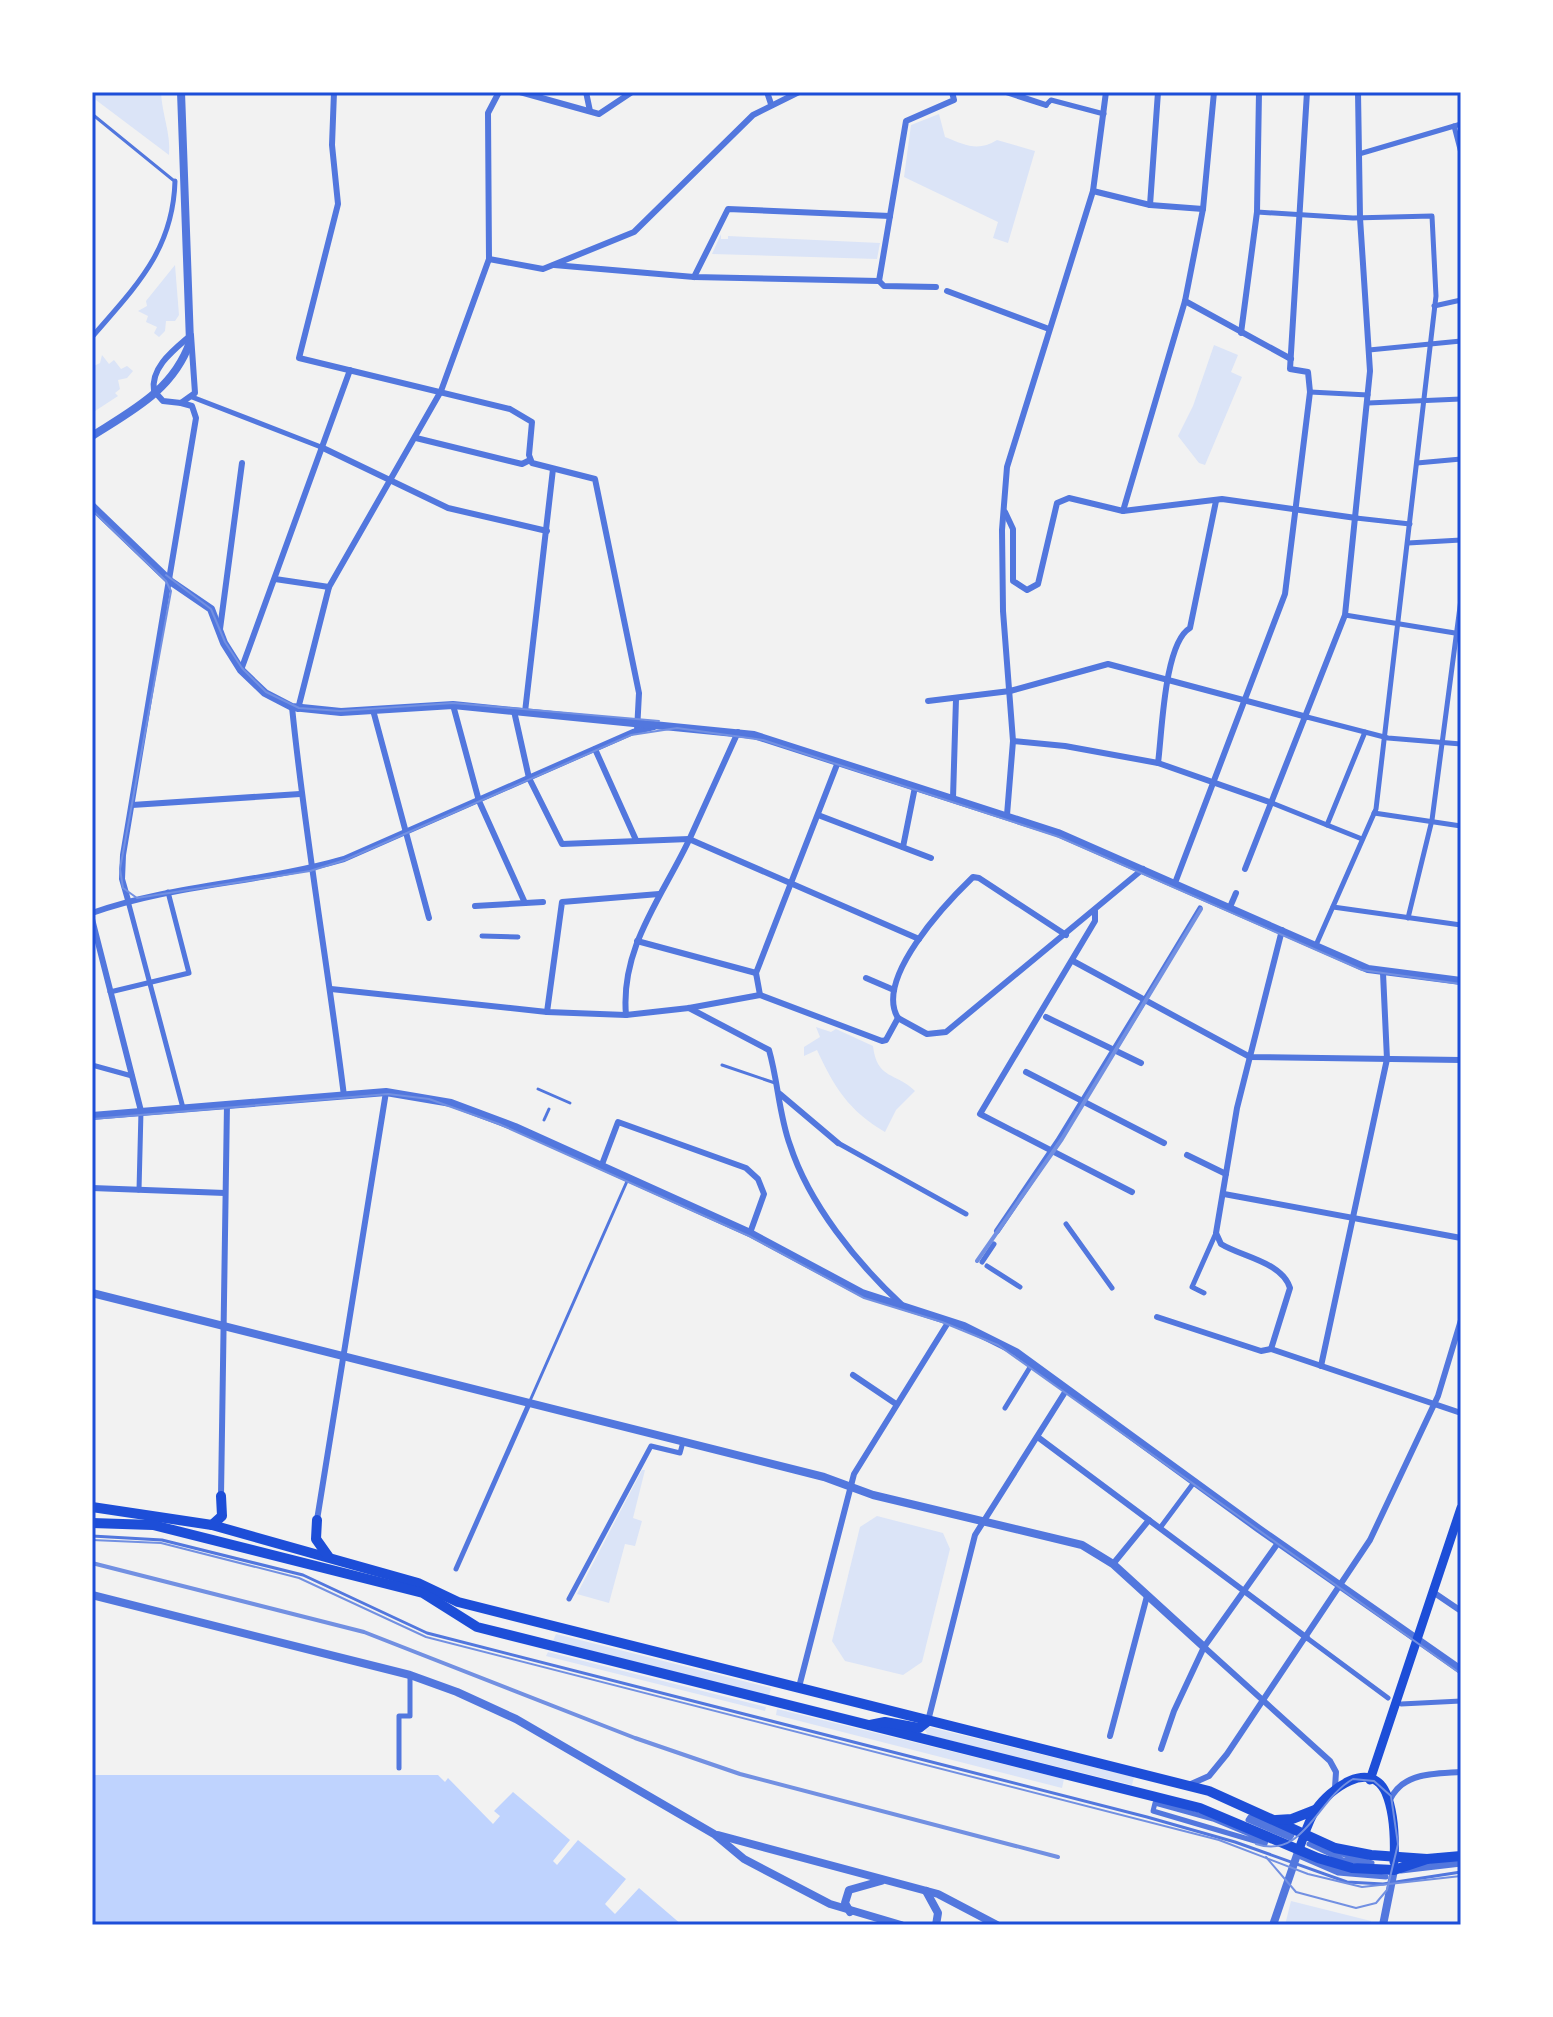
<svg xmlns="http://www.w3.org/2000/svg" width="1553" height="2017" font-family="'Noto Sans',sans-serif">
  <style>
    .green { fill: #dbe4f7 }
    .water { fill: #bfd3fe }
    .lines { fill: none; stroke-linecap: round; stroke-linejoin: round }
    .service { stroke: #5277de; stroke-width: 3 }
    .pedestrian { stroke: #5277de; stroke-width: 5 }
    .minor { stroke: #5277de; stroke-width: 6 }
    .tertiary { stroke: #5277de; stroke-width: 8 }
    .secondary { stroke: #1d4ed8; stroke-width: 9 }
    .primary { stroke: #1d4ed8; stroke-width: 10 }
    .tram { stroke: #7290e2; stroke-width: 2 }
    .rail { stroke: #7290e2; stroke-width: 4 }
    .neatline { fill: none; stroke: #1d4ed8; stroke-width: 3 }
  </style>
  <rect width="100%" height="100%" fill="#f2f2f2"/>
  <g class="green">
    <path d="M92 92H161C162 115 171 133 169 155L92 97Z"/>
    <path d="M939 114 945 137C965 145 978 152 997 140L1035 151 1008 243 993 238 998 222 904 177 911 125Z"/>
    <polygon points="721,234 721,239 728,239 728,236 880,243 877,259 712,254"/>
    <polygon points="175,265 179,315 175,321 166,321 165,331 159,337 154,333 157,327 146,322 148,316 138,311 147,306 146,301"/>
    <polygon points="1214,345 1238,355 1231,372 1242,377 1205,465 1199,463 1178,436 1193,406"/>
    <polygon points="102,355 109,364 114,360 121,369 127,366 133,371 127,378 118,380 120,389 115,393 118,396 92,413 92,367 100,363"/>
    <path d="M816 1027 831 1032 836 1029 873 1046C877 1080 896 1072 915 1091L896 1110 885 1132C849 1111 834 1087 817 1050L804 1056V1047L820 1037Z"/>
    <polygon points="642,1470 645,1470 633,1518 642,1521 635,1546 625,1544 609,1603 577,1594"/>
    <polygon points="877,1516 943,1533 950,1549 922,1662 903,1675 845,1661 832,1641 860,1527"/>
    <polygon points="556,1634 771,1688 769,1696 553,1641"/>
    <polygon points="548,1652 766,1707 765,1711 546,1656"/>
    <polygon points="777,1709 1064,1779 1062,1788 776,1715"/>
    <polygon points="929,1727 1134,1777 1132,1785 928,1735 925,1730"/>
    <polygon points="1291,1901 1371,1921 1370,1925 1285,1925"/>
  </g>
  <polygon class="water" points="92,1775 438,1775 445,1782 448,1778 493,1824 500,1816 494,1811 513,1792 570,1840 553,1861 557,1865 578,1840 626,1879 605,1904 615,1914 639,1888 682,1925 92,1925"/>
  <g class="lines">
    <g class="service">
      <polyline points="92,114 173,180"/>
      <polyline points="722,1065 775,1083"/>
      <polyline points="538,1089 570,1103"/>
      <polyline points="544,1120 549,1109"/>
      <polyline points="529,1403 628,1179"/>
      <polyline points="92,1536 162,1540 303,1575 427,1633 1147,1817 1235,1842 1347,1882 1383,1884 1461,1872"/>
    </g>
    <g class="pedestrian">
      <polyline points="1046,105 1051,100 1104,114"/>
      <polyline points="1454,126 1461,153"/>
      <polyline points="1359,154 1461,124"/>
      <polyline points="1257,212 1353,218 1432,216 1436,296 1376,809 1316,945"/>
      <polyline points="1434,306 1461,300"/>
      <path d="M92 337C135 287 173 251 175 181"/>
      <polyline points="1369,350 1461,341"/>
      <polyline points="1310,392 1368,395"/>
      <polyline points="192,397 321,447"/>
      <polyline points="1368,403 1461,399"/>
      <polyline points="1417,463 1461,459"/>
      <polyline points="1356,518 1410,524"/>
      <polyline points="1408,543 1461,540"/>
      <polyline points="1345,615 1461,634"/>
      <polyline points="1307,717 1388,738 1461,744"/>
      <polyline points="1272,803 1362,839"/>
      <polyline points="1374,813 1461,826"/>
      <polyline points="1327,825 1365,732"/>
      <polyline points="128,901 183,1108"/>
      <polyline points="1333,907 1461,925"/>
      <polyline points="1408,918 1432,820 1461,599"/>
      <polyline points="482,936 518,937"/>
      <polyline points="110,992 189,973 168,892"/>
      <polyline points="1145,999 1200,908"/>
      <polyline points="92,1065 132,1076"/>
      <polyline points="838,1143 966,1214"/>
      <polyline points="139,1190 141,1111"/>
      <polyline points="1066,1224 1112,1288"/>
      <polyline points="982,1262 994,1244"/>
      <polyline points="987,1266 1020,1287"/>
      <polyline points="1204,1293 1192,1287 1216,1233"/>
      <polyline points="1005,1408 1032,1364"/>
      <polyline points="1160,1528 1195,1481"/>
      <polyline points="456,1569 529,1404"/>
      <polyline points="569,1599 651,1446 680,1453 683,1442"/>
      <polyline points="1307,1638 1388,1698"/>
      <polyline points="1401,1704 1461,1701"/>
      <polyline points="399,1768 399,1716 410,1716 410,1675"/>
      <polygon points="1155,1803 1213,1819 1266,1841 1265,1844 1153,1811"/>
      <polygon points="1250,1817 1292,1835 1290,1838 1248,1820"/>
      <polygon points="1309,1844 1372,1863 1343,1860"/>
      <polygon points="1301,1857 1348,1873 1386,1877 1338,1873"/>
      <polyline points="1419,1867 1461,1862"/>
      <polyline points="1401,1871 1461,1864"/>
    </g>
    <g class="minor">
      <polyline points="334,92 332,145 338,204 299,358 510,409 532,422 529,455 532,463 595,479 639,693 637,731"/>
      <polyline points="520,92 599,114 632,92"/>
      <polyline points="586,92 590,111"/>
      <polyline points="767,92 771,104"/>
      <polyline points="1006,92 1046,105"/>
      <polyline points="1093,191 1150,205 1203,209"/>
      <polyline points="1150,205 1158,92"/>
      <polyline points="489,259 543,269 634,232 753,115 799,92"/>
      <polyline points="554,265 694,277 879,281 884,286 936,287"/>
      <polyline points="694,277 728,209 890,216"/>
      <polyline points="879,281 906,121 954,100 952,92"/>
      <polyline points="947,291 1049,329"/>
      <polyline points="1185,301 1291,359"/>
      <polyline points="1241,333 1257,212 1259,92"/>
      <path d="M191 335 195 393 181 403 163 401 154 391C150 367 175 349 191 335Z"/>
      <polyline points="416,438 522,464 530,460"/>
      <polyline points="321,447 448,508 547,531"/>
      <polyline points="1123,511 1185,301 1203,209 1214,92"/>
      <polyline points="1005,512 1013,529 1013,581 1027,590 1038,584 1057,503 1069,498 1123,511 1222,499 1356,518"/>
      <polyline points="275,579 329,587"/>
      <polyline points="220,629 242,463"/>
      <polyline points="241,670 350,370"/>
      <polyline points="928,701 1010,691 1108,664 1307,717"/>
      <polyline points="453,705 479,801 525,903"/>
      <path d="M292 707C305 837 328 966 344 1096"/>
      <polyline points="298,709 329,587 441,391 489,259 488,113 499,92"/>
      <polyline points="373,710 429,918"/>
      <polyline points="514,711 529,778 562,844 689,839 919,939"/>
      <polyline points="525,712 553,469"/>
      <polyline points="1013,741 1065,746 1158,763 1272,803"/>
      <polyline points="595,749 636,840"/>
      <path d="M1158 763C1162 734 1164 643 1190 628L1216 501"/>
      <polyline points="953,798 956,699"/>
      <polyline points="132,805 300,794"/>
      <polyline points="818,815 931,858"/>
      <polyline points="1007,815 1013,741 1003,611 1002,530 1007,467 1093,191 1106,92"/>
      <polyline points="903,847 915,787"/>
      <polyline points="1245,869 1345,615 1370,371 1360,218 1358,92"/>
      <polyline points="1175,883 1285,594 1310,392 1308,372 1290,369 1307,92"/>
      <polyline points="128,900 122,879 123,855 196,418 192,406 181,403"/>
      <polyline points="475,906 543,902"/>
      <polyline points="1230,907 1236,893"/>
      <polyline points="1095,911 1095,921 980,1114 1132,1192"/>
      <path d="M92 913C174 884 261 883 344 859L633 732 654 727"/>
      <polyline points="92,919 141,1111"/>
      <path d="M1282 930 1237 1108 1216 1233 1221 1244C1242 1257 1282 1262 1290 1288L1271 1349 1461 1413"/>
      <polyline points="637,941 756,973"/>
      <polyline points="1073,961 1250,1057 1461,1060"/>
      <polyline points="866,978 894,990"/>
      <polyline points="331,989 547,1012 626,1015 689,1008 760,995 882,1041 886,1040 898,1018"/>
      <polyline points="760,995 756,973 838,762"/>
      <path d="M689 1008 769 1050C778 1081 779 1115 790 1145 809 1204 857 1263 901 1304"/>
      <polyline points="547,1012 562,902 659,894"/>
      <path d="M626 1015C620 947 663 896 690 838 706 803 722 767 738 732"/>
      <polyline points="1046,1017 1141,1063"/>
      <polyline points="898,1018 927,1034 946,1032 1143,869"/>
      <path d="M898 1018C874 979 946 903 973 877L979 878 1066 935"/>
      <polyline points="1026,1072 1164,1143"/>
      <polyline points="780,1094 838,1143"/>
      <polyline points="1187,1155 1226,1174"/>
      <polyline points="601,1167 618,1122 746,1168 758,1179 764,1194 750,1233"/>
      <polyline points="92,1188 225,1193"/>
      <polyline points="1224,1194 1461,1238"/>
      <polyline points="997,1231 1058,1141 1145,999"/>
      <polyline points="1157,1317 1261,1351 1271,1349"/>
      <polyline points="1321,1366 1387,1059 1383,973"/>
      <polyline points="853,1375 896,1404"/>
      <polyline points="1039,1438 1307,1638"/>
      <polyline points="221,1496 227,1104"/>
      <polyline points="317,1520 386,1092"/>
      <polyline points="1113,1564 1149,1520"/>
      <polyline points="1433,1592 1461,1611"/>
      <polyline points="1204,1647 1330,1761 1336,1772 1335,1788"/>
      <polyline points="799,1687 854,1474 949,1321"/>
      <polyline points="928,1721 975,1535 1067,1389"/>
      <polyline points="1110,1736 1147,1596"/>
      <polyline points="1161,1749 1174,1711 1204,1647 1278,1543"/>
      <polyline points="1191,1784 1209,1776 1227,1754 1370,1540 1438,1396 1461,1320"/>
      <path d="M1389 1802C1401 1772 1433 1774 1461 1772"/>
    </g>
    <g class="tertiary">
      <path d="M92 436C133 410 173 390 190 342L181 92"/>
      <polyline points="92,506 170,581 211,609 224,643 241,670 265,693 292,707 341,712 453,705 754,735 1058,833 1368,969 1461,981"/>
      <polyline points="92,1116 386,1092 451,1103 515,1127 750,1233 862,1293 964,1326 1016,1352 1259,1529 1461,1670"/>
      <polyline points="92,1293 824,1477 873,1495 1082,1545 1113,1564 1204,1647"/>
      <polyline points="92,1595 410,1675 457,1692 516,1719 714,1834 744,1859 830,1904 901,1925"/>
      <polyline points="718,1835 938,1894 997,1925"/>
      <polyline points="926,1891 938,1913 936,1925"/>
      <polyline points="850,1912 845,1903 849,1890 881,1881"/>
      <polyline points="1273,1925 1299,1849"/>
      <polyline points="1383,1925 1394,1870"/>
    </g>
    <g class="secondary">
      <polyline points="1370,1780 1461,1508"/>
      <path d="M1299 1849C1304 1837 1308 1821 1316 1809 1329 1790 1370 1758 1386 1793 1394 1812 1395 1841 1394 1862"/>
    </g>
    <g class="primary">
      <polyline points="92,1507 212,1525 418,1583 458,1602 1209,1791 1335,1848 1371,1855 1427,1859 1461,1856"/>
      <polyline points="317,1520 316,1539 328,1556"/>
      <polyline points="92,1523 153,1525 423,1593 477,1627 1200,1808 1318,1858 1352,1868 1394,1870 1427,1859"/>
      <polyline points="212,1525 222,1516 221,1496"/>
      <polyline points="870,1725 885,1722 919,1728 928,1721"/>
      <polyline points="1276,1820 1292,1819 1315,1810"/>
    </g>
    <g class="tram">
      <polyline points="92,510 166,581 171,591 120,869 123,888 137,898 310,871 345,860 631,735 677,728 763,740 1059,837 1362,970 1461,984"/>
      <polyline points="166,575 211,609 225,642 242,668 266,692 299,708 340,711 453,703 659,721"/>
      <polyline points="92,1119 388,1094 429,1099 499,1124 749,1236 864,1298 942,1322 998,1345 1461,1674"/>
      <polyline points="92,1540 161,1543 299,1578 426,1637 1219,1840 1308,1874 1362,1887 1461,1876"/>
      <path d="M1256 1844C1304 1860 1317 1799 1353 1779L1374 1781 1391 1796 1398 1844 1387 1890 1376 1903 1356 1908 1296 1892 1266 1857"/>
    </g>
    <g class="rail">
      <polyline points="977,1261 1062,1139 1201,909"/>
      <polyline points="92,1563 364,1632 635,1738 740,1774 1058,1857"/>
    </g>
  </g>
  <rect width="1553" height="2017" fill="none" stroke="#ffffff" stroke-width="188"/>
  <rect x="94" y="94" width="1365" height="1829" class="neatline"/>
</svg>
